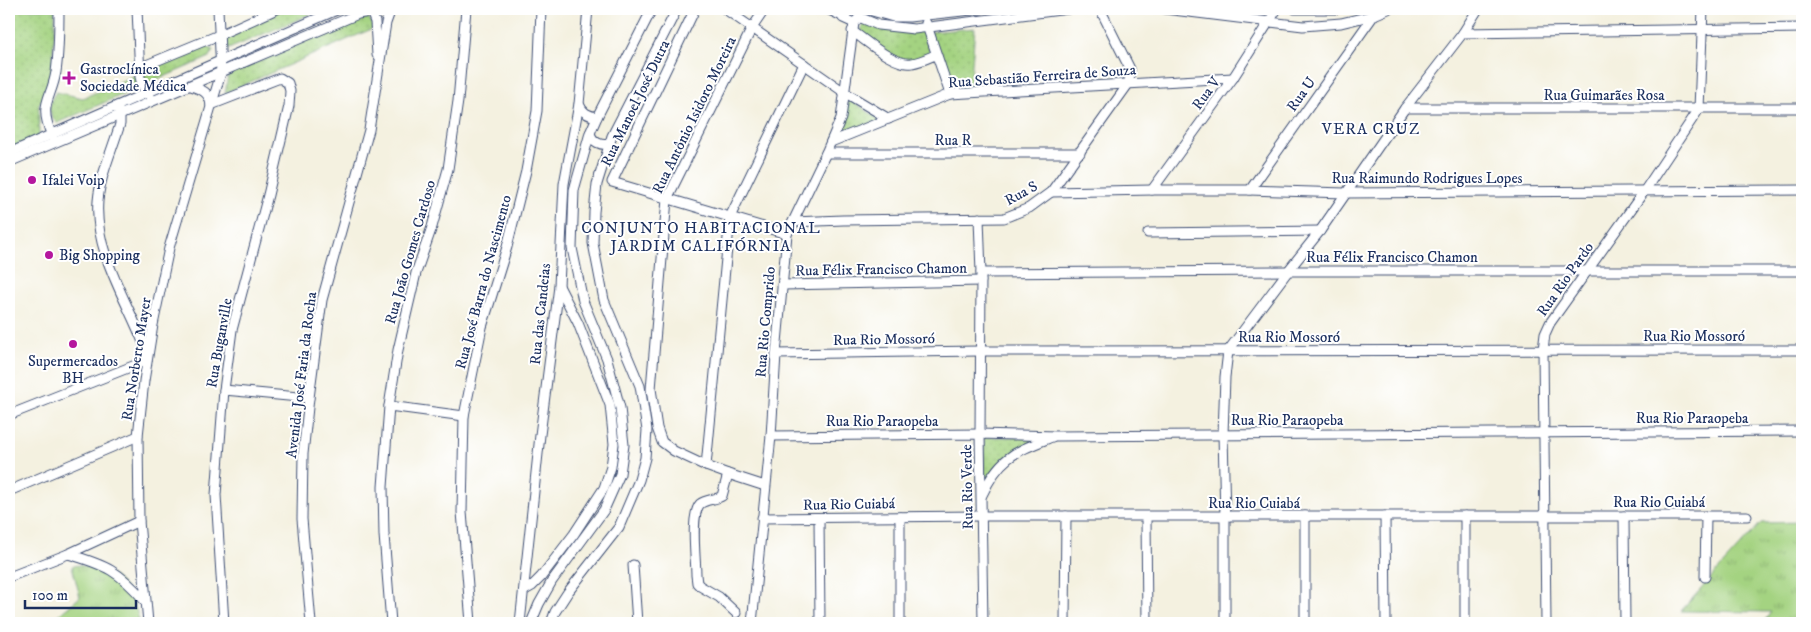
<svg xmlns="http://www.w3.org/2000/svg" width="1811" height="632" font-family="'IM FELL DW Pica',serif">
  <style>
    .grass { fill: url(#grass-tufts); stroke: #608170 }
    .park { fill: url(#park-dots); stroke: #608170 }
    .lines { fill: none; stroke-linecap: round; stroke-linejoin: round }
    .minor-casing { stroke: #3c4c72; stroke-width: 11 }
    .minor { stroke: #fff; stroke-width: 9 }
    .poi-dot { fill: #b5179e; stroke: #fff; stroke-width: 2 }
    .labels { text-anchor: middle; stroke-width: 4; stroke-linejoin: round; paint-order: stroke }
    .poi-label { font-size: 15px; fill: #1b2f5e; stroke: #fff; text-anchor: start }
    .street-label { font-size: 15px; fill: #1b2f5e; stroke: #fff }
    .neighbourhood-label { font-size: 16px; letter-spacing: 1px; fill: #1b2f5e; stroke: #fff }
  </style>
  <defs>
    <pattern id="grass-tufts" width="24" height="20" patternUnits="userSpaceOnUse" patternTransform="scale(1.25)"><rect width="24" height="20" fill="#a4d381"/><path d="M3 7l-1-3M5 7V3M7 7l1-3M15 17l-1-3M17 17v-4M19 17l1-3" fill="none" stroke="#8db572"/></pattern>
    <pattern id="park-dots" width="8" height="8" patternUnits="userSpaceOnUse" patternTransform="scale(1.25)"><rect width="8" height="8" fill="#a4d381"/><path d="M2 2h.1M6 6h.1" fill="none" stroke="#8db572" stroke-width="1.8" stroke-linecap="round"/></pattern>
  </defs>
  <rect width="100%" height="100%" fill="#fff"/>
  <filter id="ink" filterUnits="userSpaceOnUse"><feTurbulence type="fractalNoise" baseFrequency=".02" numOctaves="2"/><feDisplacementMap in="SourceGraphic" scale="10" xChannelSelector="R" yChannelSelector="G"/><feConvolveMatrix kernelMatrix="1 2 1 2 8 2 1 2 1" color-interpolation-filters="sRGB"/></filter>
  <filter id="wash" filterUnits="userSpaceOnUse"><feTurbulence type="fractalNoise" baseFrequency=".0096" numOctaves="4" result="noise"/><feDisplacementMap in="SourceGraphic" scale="20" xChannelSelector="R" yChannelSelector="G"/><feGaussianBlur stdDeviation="1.12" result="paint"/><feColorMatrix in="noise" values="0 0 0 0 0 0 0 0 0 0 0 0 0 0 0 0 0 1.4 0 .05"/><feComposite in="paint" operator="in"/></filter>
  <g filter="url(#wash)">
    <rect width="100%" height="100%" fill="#f4f1e0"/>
    <g class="grass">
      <polygon points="1802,522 1802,623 1763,623 1771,612 1681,611 1761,523"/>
      <path d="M80 565C90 568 104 570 113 576 129 587 136 606 140 623H49L80 597 72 566Z"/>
    </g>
    <g class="park">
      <polygon points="9,9 55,9 55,28 50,87 39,104 39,138 9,150"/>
      <polygon points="284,9 323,9 226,50 222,45 223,36"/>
      <polygon points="358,18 369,18 374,28 225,93 228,75"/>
      <polygon points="863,21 923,31 931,54 903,63 861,34"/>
      <polygon points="975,28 970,89 951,91 930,32"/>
      <path d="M204 45 213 50 210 57 57 123C46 114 49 102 56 92L83 98Z"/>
      <polygon points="848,98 883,122 834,139 845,117"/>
      <polygon points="984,437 1045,437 1021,447 984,484"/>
    </g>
  </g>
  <g filter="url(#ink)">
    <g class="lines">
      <g class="minor-casing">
        <g id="minor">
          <polyline points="137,9 140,77 142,85 151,98"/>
          <polyline points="695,9 612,182 787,234"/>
          <polyline points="725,9 844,92 889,119"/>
          <polyline points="765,9 752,28 667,199 651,389 657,428 662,442 674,451 706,466 728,474 765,486"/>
          <polyline points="827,9 842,16"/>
          <polyline points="842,9 841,13 843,18 854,23 857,20"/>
          <polyline points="865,9 893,17 909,17 980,9"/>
          <polyline points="1165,9 1303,26 1341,23 1374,15 1388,9"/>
          <polyline points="1295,9 1336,9"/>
          <polyline points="372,14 375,22 377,55"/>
          <polyline points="859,17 878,25 914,29 1068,9"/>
          <polyline points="926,23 950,94"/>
          <path d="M852 31C867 41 894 66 912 63 920 62 928 58 935 55"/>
          <polyline points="1463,33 1802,28"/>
          <polyline points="139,68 219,35 277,9"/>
          <path d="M191 86C203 90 209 92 211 105"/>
          <path d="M579 104C583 113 587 115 597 117"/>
          <polyline points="211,105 280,78 288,83 290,91 289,106 268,195 232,330 224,390 216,495 224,623"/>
          <polyline points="1405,108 1802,108"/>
          <path d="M590 133C592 142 601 146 609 144"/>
          <path d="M52 136C38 103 51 101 56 72 59 51 59 29 59 9"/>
          <polyline points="831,142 950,94 1233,78"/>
          <polyline points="9,153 339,9"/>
          <polyline points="826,153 1080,153"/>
          <polyline points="9,162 358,14 369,12"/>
          <polyline points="1152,190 1233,78 1277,9"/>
          <polyline points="1250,190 1374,15"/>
          <polyline points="1051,192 1152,190 1250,190 1345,193 1802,190"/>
          <polyline points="979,218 981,273 980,434 983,623"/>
          <polyline points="793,222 843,220 1004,218 1029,208 1051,192 1129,83 1130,69 1100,9"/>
          <polyline points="1148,233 1320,231"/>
          <polyline points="981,273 1288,271 1802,271"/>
          <polyline points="782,285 981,281"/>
          <polyline points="776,354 979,351 1802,350"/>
          <polyline points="224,390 309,398"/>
          <polyline points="389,406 464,416"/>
          <path d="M9 415 138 364C144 357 146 351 143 342 125 297 94 250 98 201 100 176 113 148 120 124V115L117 106"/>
          <polyline points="771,436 980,434 1057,436 1802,431"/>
          <polyline points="706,466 730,217 804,64"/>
          <path d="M728 474 722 496C716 500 706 499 700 504 690 515 696 560 696 575L697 583 700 586 719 597 736 613"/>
          <polyline points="9,491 138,436"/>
          <path d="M982 495C1000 456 1015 452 1052 437"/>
          <polyline points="1385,516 1386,623"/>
          <polyline points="1465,516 1465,623"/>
          <polyline points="1624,516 1625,623"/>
          <polyline points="1146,517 1147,623"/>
          <polyline points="762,518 981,516 1747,516"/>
          <polyline points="819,518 820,623"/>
          <path d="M68 554C106 565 119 571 145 601"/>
          <polyline points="633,565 637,623"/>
          <polyline points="9,577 68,554 139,521"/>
          <polyline points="1705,577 1706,516"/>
          <polyline points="525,590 532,586 541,577 574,534 604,488 611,467 614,444 610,405 578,323 559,286"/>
          <polyline points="148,623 139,521 138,436 144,381 153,325 169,248 221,73 218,9"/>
          <polyline points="311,623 302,519 303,454 309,398 322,300 369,130 386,23 390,12"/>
          <polyline points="391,623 384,535 383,487 389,406 398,350 416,273 432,227 448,169 458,101 466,9"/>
          <polyline points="471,623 462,512 464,416 482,327 507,247 526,171 537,111 541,9"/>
          <polyline points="520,623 540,435 559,286 564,184 579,104 588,9"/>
          <polyline points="531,623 539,604 552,581 604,510 620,474 624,445 620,408 607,359 583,301 572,248 574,190 590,133 597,117 652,9"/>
          <polyline points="551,623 555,612 568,592 619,527 639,480 645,458 647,430 640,386 604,300 593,243 594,212 597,184 612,136 677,9"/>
          <polyline points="752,623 771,436 776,354 787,234 826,153 841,118 854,23"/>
          <polyline points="900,623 900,517"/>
          <polyline points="1065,623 1066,516"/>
          <polyline points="1225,623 1225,517 1223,434 1225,377 1228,351 1288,271 1320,231 1405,108 1463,33 1478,9"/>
          <polyline points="1305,623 1305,516"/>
          <polyline points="1546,623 1543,350 1545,334 1550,323 1645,190 1699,109 1703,9"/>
        </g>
      </g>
      <use href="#minor" class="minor"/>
    </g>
  </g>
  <g class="poi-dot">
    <path d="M66.5 70.5h5v5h5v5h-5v5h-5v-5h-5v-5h5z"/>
    <circle cx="32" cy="180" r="5"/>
    <circle cx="49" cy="255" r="5"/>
    <circle cx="73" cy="344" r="5"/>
  </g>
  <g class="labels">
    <g class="poi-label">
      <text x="80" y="74">Gastroclínica<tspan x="80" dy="17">Sociedade Médica</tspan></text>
      <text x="42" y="185">Ifalei Voip</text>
      <text x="59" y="260">Big Shopping</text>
      <text x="73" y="366" text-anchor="middle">Supermercados<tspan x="73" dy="17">BH</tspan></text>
    </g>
    <g class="street-label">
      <text transform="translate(1042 76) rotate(-4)" y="5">Rua Sebastião Ferreira de Souza</text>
      <text transform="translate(1206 93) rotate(-54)" y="5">Rua V</text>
      <text transform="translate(1301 94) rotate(-55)" y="5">Rua U</text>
      <text x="1604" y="100">Rua Guimarães Rosa</text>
      <text transform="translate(635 103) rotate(-64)" y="5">Rua Manoel José Dutra</text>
      <text transform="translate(694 115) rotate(-64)" y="5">Rua Antônio Isidoro Moreira</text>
      <text x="953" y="145">Rua R</text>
      <text x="1427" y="183">Rua Raimundo Rodrigues Lopes</text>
      <text transform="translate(1021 193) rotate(-29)" y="5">Rua S</text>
      <text transform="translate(410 252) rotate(-74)" y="5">Rua João Gomes Cardoso</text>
      <text x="1392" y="262">Rua Félix Francisco Chamon</text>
      <text transform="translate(881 269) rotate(-1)" y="5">Rua Félix Francisco Chamon</text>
      <text transform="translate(1565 279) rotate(-55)" y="5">Rua Rio Pardo</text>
      <text transform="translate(483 282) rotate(-75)" y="5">Rua José Barra do Nascimento</text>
      <text transform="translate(540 314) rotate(-84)" y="5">Rua das Candeias</text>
      <text transform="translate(765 322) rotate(-85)" y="5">Rua Rio Comprido</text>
      <text x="1694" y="341">Rua Rio Mossoró</text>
      <text x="1289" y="342">Rua Rio Mossoró</text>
      <text transform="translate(884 339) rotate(-1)" y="5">Rua Rio Mossoró</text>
      <text transform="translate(219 343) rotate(-80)" y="5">Rua Buganville</text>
      <text transform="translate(136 359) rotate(-81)" y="5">Rua Norberto Mayer</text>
      <text transform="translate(301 375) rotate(-83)" y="5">Avenida José Faria da Rocha</text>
      <text x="1692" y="423">Rua Rio Paraopeba</text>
      <text x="1287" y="425">Rua Rio Paraopeba</text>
      <text x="882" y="426">Rua Rio Paraopeba</text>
      <text transform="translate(967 487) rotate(-91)" y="5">Rua Rio Verde</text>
      <text x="1659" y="507">Rua Rio Cuiabá</text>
      <text x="1254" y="508">Rua Rio Cuiabá</text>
      <text transform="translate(849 504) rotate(-1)" y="5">Rua Rio Cuiabá</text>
    </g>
    <g class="neighbourhood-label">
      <text x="1371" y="134">VERA CRUZ</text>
      <text x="701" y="233">CONJUNTO HABITACIONAL<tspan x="701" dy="18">JARDIM CALIFÓRNIA</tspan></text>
    </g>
  </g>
  <rect width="1811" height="632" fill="none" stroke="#fff" stroke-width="30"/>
  <path d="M25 600v8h111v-8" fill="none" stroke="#1b2f5e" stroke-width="2.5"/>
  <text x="32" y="600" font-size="15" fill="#1b2f5e" stroke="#ffffff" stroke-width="4" paint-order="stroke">100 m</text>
</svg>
